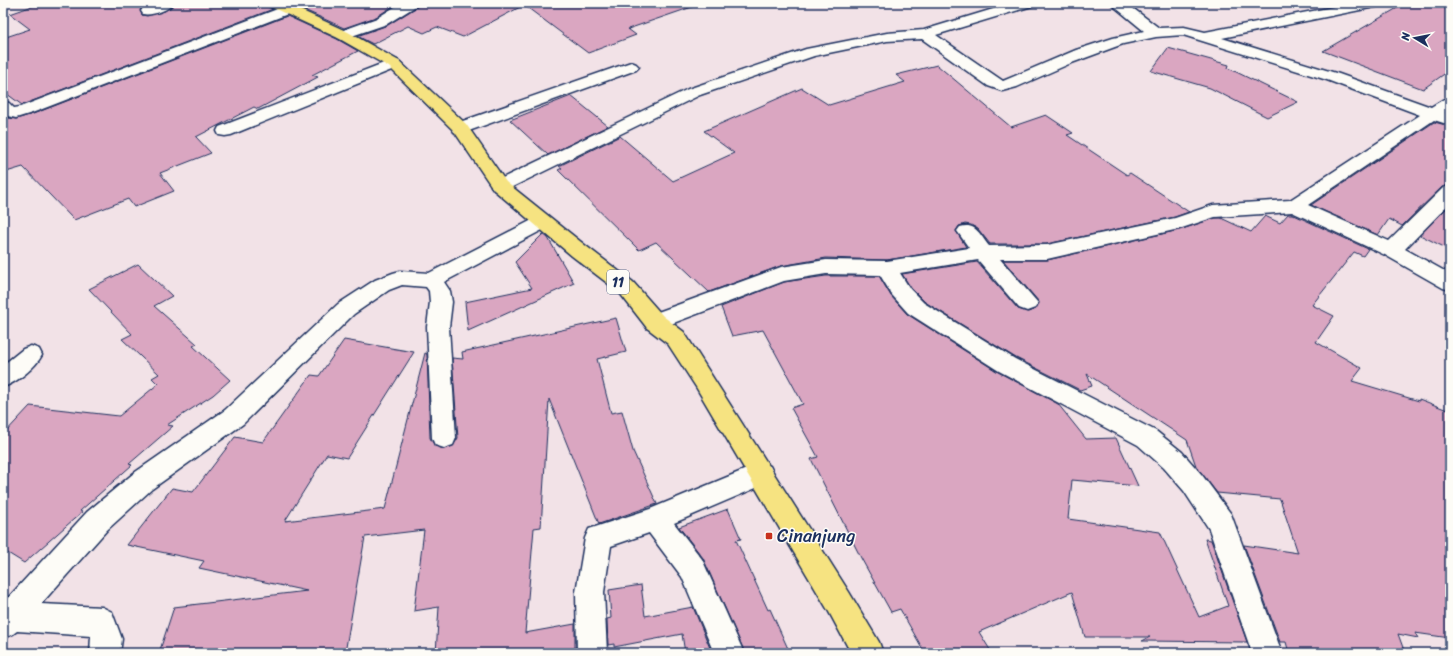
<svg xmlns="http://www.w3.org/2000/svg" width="1453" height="656" font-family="Sriracha,sans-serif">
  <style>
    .building { fill: #daa6c1; stroke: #1b2f5e }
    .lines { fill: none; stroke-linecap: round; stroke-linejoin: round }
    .minor-casing { stroke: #1b2f5e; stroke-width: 3 }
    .highway-casing { stroke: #1b2f5e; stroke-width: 3 }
    .minor { fill: #fdfcf7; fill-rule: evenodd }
    .highway { fill: #f6e381; fill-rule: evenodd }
    .poi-dot { fill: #c8321e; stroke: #fdfcf7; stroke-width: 1.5 }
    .labels { text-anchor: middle; stroke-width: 3; stroke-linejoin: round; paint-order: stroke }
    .shield { fill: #fdfcf7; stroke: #5f6c8c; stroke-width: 1 }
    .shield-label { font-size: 14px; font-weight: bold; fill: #1b2f5e }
    .near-poi-label { font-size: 18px; fill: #1b2f5e; stroke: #fdfcf7; text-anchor: start }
  </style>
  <rect width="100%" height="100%" fill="#f2e2e7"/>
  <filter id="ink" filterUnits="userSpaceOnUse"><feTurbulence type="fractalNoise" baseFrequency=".025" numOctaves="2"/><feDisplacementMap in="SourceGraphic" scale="8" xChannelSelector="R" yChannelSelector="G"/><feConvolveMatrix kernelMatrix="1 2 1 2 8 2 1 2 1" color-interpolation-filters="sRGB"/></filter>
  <g filter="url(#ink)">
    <g class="building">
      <polygon points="41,3 151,3 142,7 140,10 142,15 147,16 165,11 175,3 266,3 268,7 273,9 22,105 3,91 3,38 30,29 10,14"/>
      <polygon points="289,3 398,3 376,17 344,28"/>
      <polygon points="419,3 691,3 692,7 628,29 636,35 588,53 524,5 463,37 437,27 424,33 408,26 373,44 357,36 388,25 417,7"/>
      <polygon points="1406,3 1450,3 1450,70 1423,89 1323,51"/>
      <polygon points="287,16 337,39 358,51 312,75 318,77 258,109 254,107 196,137 211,153 160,173 174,191 134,207 128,199 74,220 23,167 3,173 3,120 8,118 16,119 33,114"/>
      <polygon points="1168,48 1229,65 1228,68 1298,102 1267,117 1210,88 1151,71"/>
      <polygon points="937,65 1011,127 1046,115 1073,133 1067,135 1127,175 1130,173 1189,212 1175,217 1047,244 990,244 978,229 971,225 965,224 959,226 956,231 966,247 887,260 826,258 781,266 709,292 656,242 639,250 558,170 562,168 559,166 620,136 673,181 734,153 704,131 802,88 829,105 905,82 896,75"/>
      <polygon points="571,96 608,126 548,155 510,120"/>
      <polygon points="1434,122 1450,126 1450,185 1442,187 1402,226 1389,219 1378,235 1311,205"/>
      <polygon points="1450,205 1450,250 1420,235"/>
      <polygon points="1288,214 1292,214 1368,249 1363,256 1354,252 1312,305 1334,316 1316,342 1362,368 1352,381 1419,401 1419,399 1450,411 1450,638 1415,633 1418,638 1398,634 1405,653 1289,653 1286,642 1280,642 1244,545 1298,553 1280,499 1217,493 1196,466 1187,440 1087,374 1092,386 1080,390 1016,358 925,302 911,288 902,274 977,262 1018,309 1028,312 1036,309 1039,302 1003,260 1047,260 1179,230 1215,218 1221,218 1251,232 1265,216 1280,223"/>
      <polygon points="543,234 548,238 574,283 468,331 465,302 532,288 515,262"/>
      <polygon points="138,264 172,296 154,306 197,344 193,346 230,380 213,395 167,425 173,426 129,464 132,465 80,511 82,512 24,563 3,550 3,435 30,406 119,416 158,384 152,378 159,374 122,339 132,334 89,289"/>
      <polygon points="826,276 879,276 891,296 907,314 998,372 1058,404 1086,439 1116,438 1138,486 1072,480 1068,519 1160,532 1199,617 1228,606 1205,539 1211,540 1247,642 1142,641 1150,637 1085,637 1072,592 979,632 992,653 925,653 900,609 891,612 861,558 811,459 818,457 791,408 803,404 763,330 732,336 721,307 784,282"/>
      <polygon points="616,318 626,352 597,359 611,413 622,411 633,451 657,504 599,524 549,399 541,527 534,528 525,633 575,624 575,651 563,653 436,653 439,607 414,611 424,530 365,537 345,653 159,653 174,607 307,591 199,568 204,561 127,545 172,488 193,492 235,437 263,442 311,375 319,376 344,340 414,352 347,458 327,454 285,521 385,509 425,353 427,354 430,438 435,446 444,449 453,446 458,438 452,358 463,359 462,352"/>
      <polygon points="728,509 741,539 736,540 768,610 770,609 790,653 745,653 703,558 679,527"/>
      <polygon points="641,585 645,616 693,607 712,653 685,653 682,634 614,647 614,644 608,645 607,619 611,618 609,590"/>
    </g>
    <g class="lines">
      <g class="minor-casing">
        <g id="minor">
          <path d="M155 3H174C169 10 151 16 143 14L141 11 143 8Z"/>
          <polygon points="401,3 418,3 416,6 387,24 343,39 338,38 336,35 338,32 377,18"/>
          <path d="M1013 3H1034L1032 6 936 35 1003 81 1076 50 1113 38 1144 31 1110 3H1126L1159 28 1184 27 1205 32 1354 3H1382L1380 6 1375 7 1222 38 1339 74 1431 107 1444 99 1450 97V109L1445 113 1450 114V125L1434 120 1308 205 1389 241 1443 188 1450 186V203L1405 249 1450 274V290L1443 288 1385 255 1292 212 1215 217 1179 229 1047 259H1000L1038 303 1035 308 1027 311 1019 308 978 260 900 273 910 289 924 303 1015 359 1156 431 1182 452 1202 475 1231 514 1282 653H1252L1209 529 1184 491 1164 468 1138 445 999 371 908 313 892 295 880 275 826 274 784 281 655 330 647 328 644 322 647 316 781 267 826 260 887 261 969 248 957 231 960 227C976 222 980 235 989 246L1047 245 1175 218 1213 205 1290 200 1420 115 1327 80 1183 35 1156 37 1123 44 1069 64 1017 87 1002 91 988 86 922 39 887 41 814 56 700 95 506 190 500 192 494 190 491 186 494 182 688 89 806 49 887 33 924 30Z"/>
          <polygon points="288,5 293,6 295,9 293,12 32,113 16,118 3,115 3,101 9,103 14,108 20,107"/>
          <polygon points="394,59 399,61 402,64 399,67 231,135 225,136 219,135 217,131 219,127"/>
          <polygon points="631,62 636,64 639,67 636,70 466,132 460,133 454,132 452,128 454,124"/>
          <polygon points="543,216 550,218 553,222 550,226 444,282 450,291 452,302 449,327 456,438 453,445 444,448 435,445 432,438 427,327 430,302 429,291 426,287 402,285 389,290 354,314 243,424 152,489 107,530 41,604 102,607 112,612 122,639 120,653 90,653 91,636 17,631 13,634 3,639 3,599 6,600 87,512 134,473 225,410 338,304 375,280 393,273 400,271 429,273 536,218"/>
          <path d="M31 346 39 349 42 355C36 367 16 383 3 387V365L23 349Z"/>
          <polygon points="761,463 770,466 774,474 770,482 674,523 702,559 744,653 714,653 682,577 649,533 611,546 604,592 607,653 577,653 576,592 585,538 589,529 650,509"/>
        </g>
      </g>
      <g class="highway-casing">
        <polygon id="highway" points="267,3 285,3 348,32 399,61 466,124 506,182 586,246 633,282 663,316 684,332 849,592 879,642 883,653 851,653 829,612 696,387 668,344 647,328 619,292 572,256 494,190 454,131 389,67 338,38 269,6"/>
      </g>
      <use href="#minor" class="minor"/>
      <use href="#highway" class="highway"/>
    </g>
  </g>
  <rect class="poi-dot" x="765" y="532" width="8" height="8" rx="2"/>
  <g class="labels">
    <rect class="shield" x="607" y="270" width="22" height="24" rx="3"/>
    <g class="shield-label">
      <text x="618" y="287">11</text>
    </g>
    <g class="near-poi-label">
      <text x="777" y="542">Cinanjung</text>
    </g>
  </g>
  <rect width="1453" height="656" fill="none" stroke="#fdfcf7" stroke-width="16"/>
  <rect x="8" y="8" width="1437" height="640" fill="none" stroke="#1b2f5e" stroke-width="1.5" filter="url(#ink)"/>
  <g transform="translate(1415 38) rotate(280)" stroke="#fdfcf7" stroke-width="3" paint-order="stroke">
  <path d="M0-3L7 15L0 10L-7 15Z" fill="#1b2f5e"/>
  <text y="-6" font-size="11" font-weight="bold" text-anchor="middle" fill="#1b2f5e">N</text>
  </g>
</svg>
